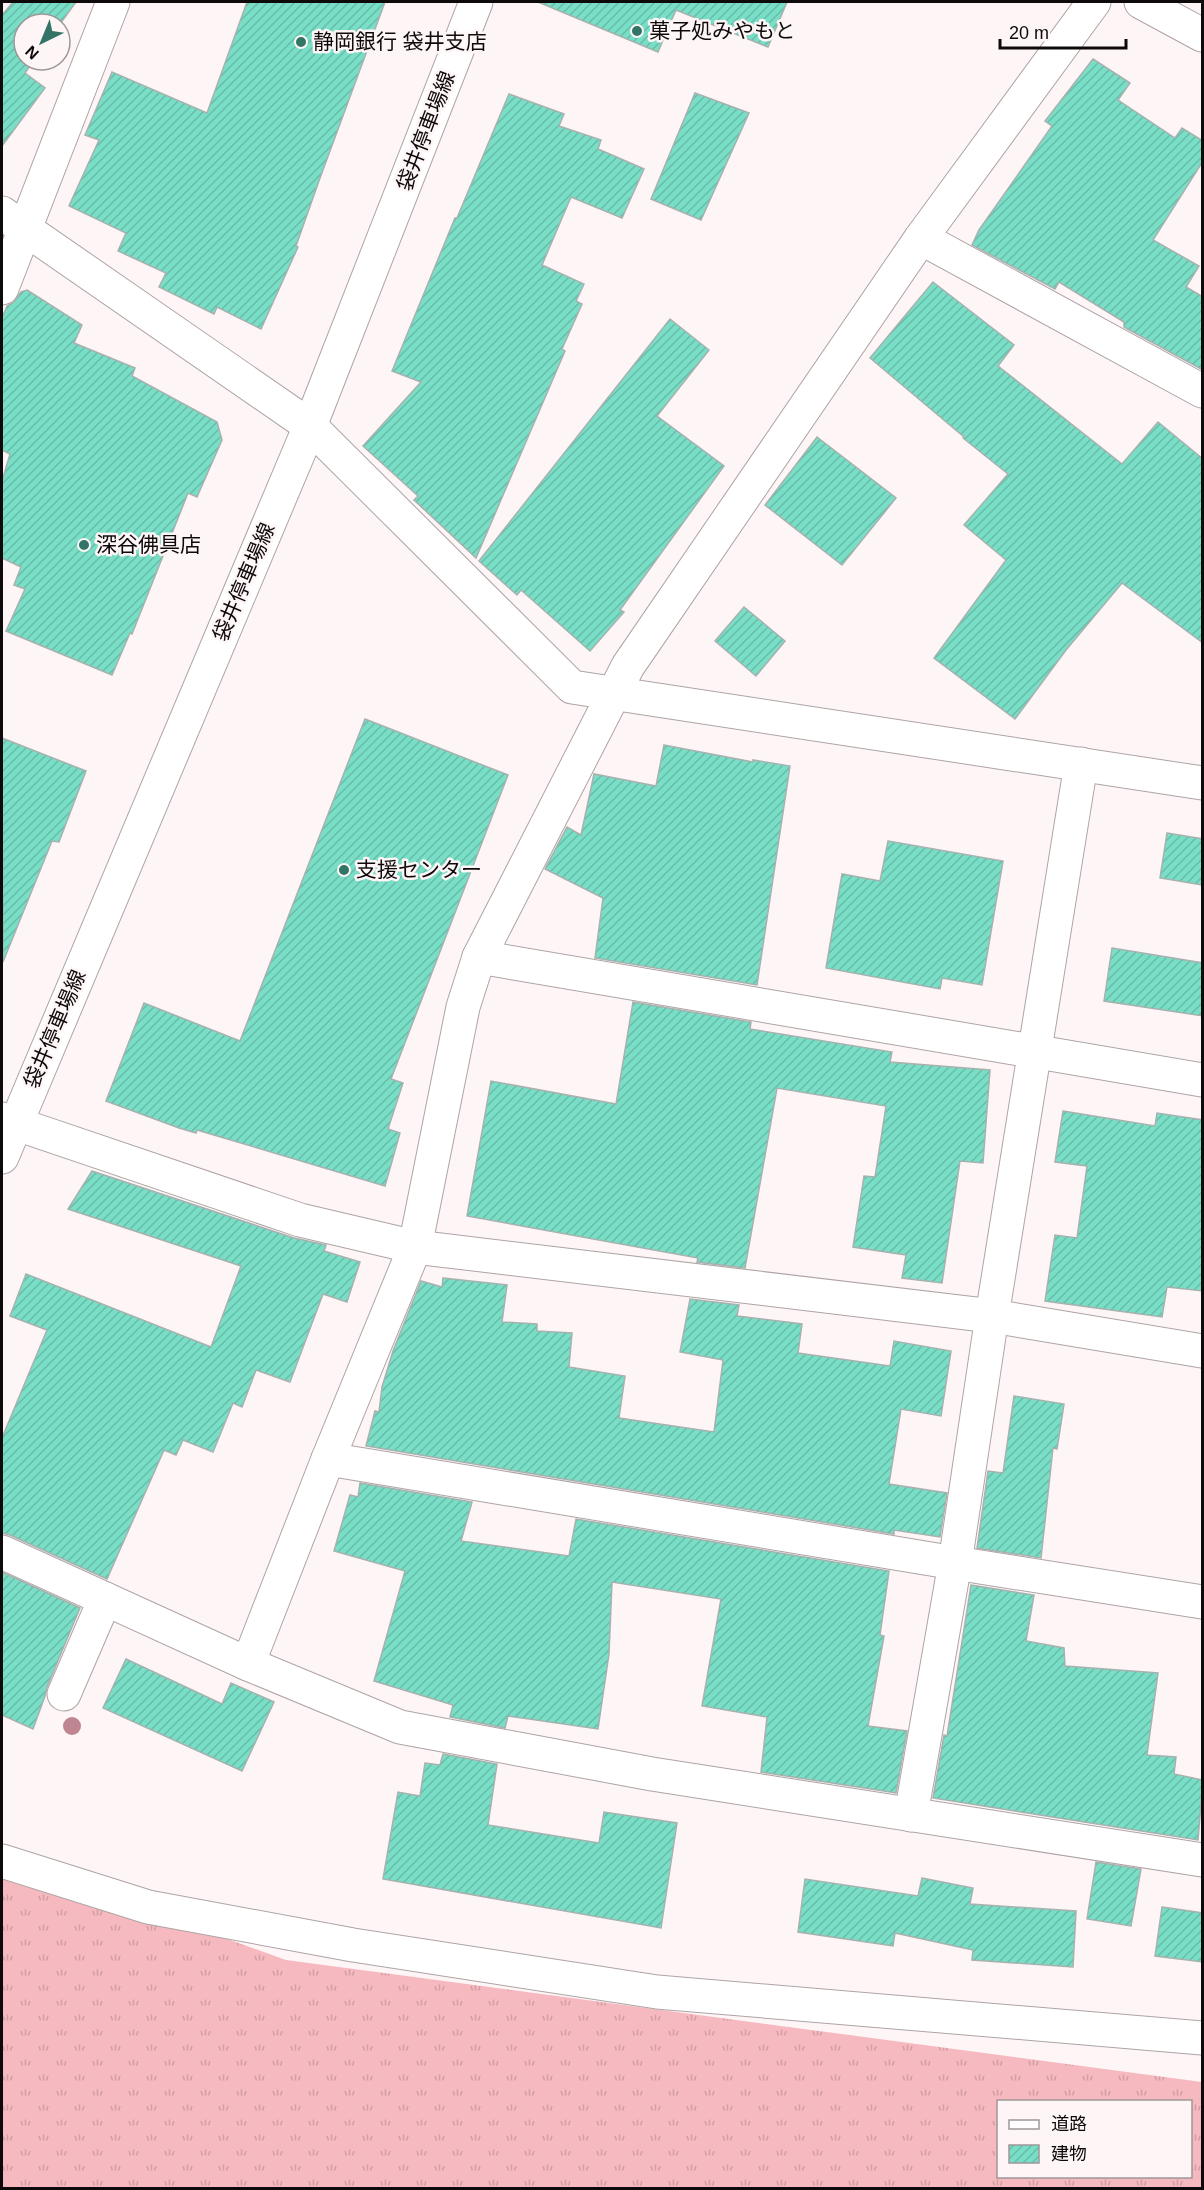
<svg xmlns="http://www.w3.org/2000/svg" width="1204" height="2190" font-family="Arial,'Noto Sans JP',sans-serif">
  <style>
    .grass { fill: url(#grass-tufts); fill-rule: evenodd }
    .building { fill: url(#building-hatch); stroke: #a7b1ae; stroke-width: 1.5 }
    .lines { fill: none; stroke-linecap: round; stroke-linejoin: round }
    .street-casing { stroke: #aea4a5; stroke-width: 35 }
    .secondary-casing { stroke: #aea4a5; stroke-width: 35 }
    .street { stroke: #fff; stroke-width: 33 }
    .secondary { stroke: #fff; stroke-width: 33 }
    .tree { fill: #bf8591 }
    .poi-dot { fill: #327465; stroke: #fef5f6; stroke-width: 2 }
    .labels { text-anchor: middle; stroke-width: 5; stroke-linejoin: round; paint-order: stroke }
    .poi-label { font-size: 21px; fill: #0e0a0b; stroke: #fef5f6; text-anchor: start }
    .street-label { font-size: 21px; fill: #0e0a0b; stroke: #fef5f6 }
  </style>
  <defs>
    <pattern id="grass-tufts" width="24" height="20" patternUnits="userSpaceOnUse" patternTransform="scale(1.5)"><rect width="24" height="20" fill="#f6b9bf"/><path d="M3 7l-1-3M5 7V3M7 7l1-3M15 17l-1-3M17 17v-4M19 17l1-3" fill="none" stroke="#d29ea3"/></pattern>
    <pattern id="building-hatch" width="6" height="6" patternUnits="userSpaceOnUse" patternTransform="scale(1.5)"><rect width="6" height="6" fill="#79dec6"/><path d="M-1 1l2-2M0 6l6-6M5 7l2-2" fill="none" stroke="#67bda9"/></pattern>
  </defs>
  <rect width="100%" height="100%" fill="#fef5f6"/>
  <path class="grass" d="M2 1859 286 1960 1202 2082V2188H2ZM998 2102H1190V2176H998Z"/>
  <g class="building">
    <polygon points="13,2 76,2 60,24 24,24 24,60 34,60 25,73 45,88 2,146 2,15"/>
    <polygon points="247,2 385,2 320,178 296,246 298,247 261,329 217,307 214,314 159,287 166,273 118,251 126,233 69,206 99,140 85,135 112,72 207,113"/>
    <polygon points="538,2 787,2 768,47 676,10 658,52"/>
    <polygon points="1093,59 1130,83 1118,100 1175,138 1182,128 1203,141 1203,161 1153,240 1199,266 1186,287 1203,297 1203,370 1124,327 1124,322 1059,282 1055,289 972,245 979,230 1052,126 1045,121"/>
    <polygon points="695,93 749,113 701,220 651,199"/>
    <polygon points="509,94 564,114 559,126 601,140 598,149 644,169 622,218 571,197 542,265 584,284 576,301 582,304 562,349 565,351 476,558 414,500 418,496 363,446 421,382 392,371 455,218 457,218"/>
    <polygon points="933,282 1014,345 998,366 1122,464 1158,422 1203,459 1203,643 1122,583 1066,650 1015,719 934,658 1006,560 964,525 1008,474 963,438 964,437 870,358"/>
    <polygon points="27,290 82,325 74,343 135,368 132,376 217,422 222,440 197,497 188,493 132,634 130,633 112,675 6,631 25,589 14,585 21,567 2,558 2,481 10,454 2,450 2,318 7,306 14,302 21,292"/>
    <polygon points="670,319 709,350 657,416 724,466 620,610 624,612 590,651 521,590 517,595 479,561"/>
    <polygon points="817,437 896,498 842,565 765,505"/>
    <polygon points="744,607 785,641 756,676 715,641"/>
    <polygon points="365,719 508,775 391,1079 403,1083 388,1129 400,1133 385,1186 197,1130 196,1133 179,1128 106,1101 144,1003 240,1041"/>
    <polygon points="2,738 86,771 59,842 52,841 3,962"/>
    <polygon points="664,745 753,762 753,760 790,766 757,985 595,958 603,898 545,869 567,827 581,835 594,774 656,786"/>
    <polygon points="1167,833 1203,839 1203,885 1160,878"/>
    <polygon points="888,841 1003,861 982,985 942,978 940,989 826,968 842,874 880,881"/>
    <polygon points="1112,948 1203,963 1203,1016 1104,1001"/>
    <polygon points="633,1002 751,1022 750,1029 892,1052 890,1062 990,1070 983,1163 960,1161 942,1283 902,1278 906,1255 853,1247 864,1176 875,1177 886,1106 777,1088 745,1268 697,1262 698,1258 467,1216 491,1081 616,1104"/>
    <polygon points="1063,1111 1155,1126 1157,1113 1203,1120 1203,1291 1167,1287 1162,1317 1045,1301 1055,1235 1077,1238 1087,1166 1055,1162"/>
    <polygon points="92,1171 294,1238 326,1245 324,1251 360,1262 347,1302 323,1294 290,1382 256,1370 242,1407 233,1403 213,1452 183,1440 176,1455 164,1450 107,1579 10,1535 2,1533 2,1438 47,1330 10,1316 26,1274 211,1347 241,1266 68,1209"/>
    <polygon points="443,1278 507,1285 502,1322 537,1324 537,1331 572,1333 569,1367 625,1376 619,1418 714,1432 723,1360 680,1352 690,1299 739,1305 737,1316 802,1324 798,1353 890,1366 894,1341 951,1351 941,1416 901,1409 889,1484 947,1493 940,1537 894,1530 894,1534 366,1446 375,1411 379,1412 382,1387 393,1351 421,1281 442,1287"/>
    <polygon points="1014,1396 1064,1404 1057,1449 1053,1448 1041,1558 977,1548 988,1471 1003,1473"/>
    <polygon points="360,1483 472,1502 461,1541 569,1556 576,1519 889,1571 880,1635 884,1636 868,1726 907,1731 896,1793 761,1772 767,1717 702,1706 721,1599 612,1582 609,1654 598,1729 508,1716 505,1728 450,1717 453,1705 374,1681 405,1571 334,1551 350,1495 358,1497"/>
    <polygon points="2,1572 80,1608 47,1687 45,1696 33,1729 2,1715"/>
    <polygon points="971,1585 1034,1595 1026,1641 1064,1648 1065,1666 1158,1673 1147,1755 1176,1757 1174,1774 1203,1780 1198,1840 933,1798 944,1735 947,1736"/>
    <polygon points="126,1659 222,1704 231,1683 274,1702 242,1771 103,1708"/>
    <polygon points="443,1754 497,1764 488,1825 599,1843 604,1812 677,1823 661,1928 383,1879 398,1792 420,1796 425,1763 440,1765"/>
    <polygon points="1096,1862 1141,1869 1131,1926 1087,1919"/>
    <polygon points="922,1878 973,1888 970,1904 1076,1911 1073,1967 972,1960 973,1950 895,1933 893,1946 798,1932 805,1879 918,1896"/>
    <polygon points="1162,1907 1203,1913 1203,1962 1155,1956"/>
  </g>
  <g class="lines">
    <g class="street-casing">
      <g id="street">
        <polyline points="2,213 310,426 572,687 1202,783"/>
        <polyline points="921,238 1202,391"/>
        <polyline points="2,288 113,2"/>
        <polyline points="479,957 1202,1080"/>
        <polyline points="328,1459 955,1563 1202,1602"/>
        <polyline points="2,1552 248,1664 400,1727 652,1774 1202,1860"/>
        <polyline points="248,1664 328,1459 415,1247 463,1007 479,957 628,666 921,238 1094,2"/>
        <polyline points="64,1694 105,1599"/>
        <polyline points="911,1815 955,1563 992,1316 1081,764"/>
        <polyline points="2,1861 148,1907 353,1945 657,1992 1202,2038"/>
      </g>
    </g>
    <g class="secondary-casing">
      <g id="secondary">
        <polyline points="1141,2 1202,35"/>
        <polyline points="2,1119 300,1220 415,1247 992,1316 1202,1351"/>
        <polyline points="2,1157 310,426 476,2"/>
      </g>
    </g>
    <use href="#street" class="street"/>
    <use href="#secondary" class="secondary"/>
  </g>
  <circle class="tree" cx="72" cy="1726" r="9"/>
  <g class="poi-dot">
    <circle cx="637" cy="31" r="6"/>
    <circle cx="301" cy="42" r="6"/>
    <circle cx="84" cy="545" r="6"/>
    <circle cx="344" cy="870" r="6"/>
  </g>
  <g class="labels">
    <g class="poi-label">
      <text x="649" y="38">菓子処みやもと</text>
      <text x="313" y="49">静岡銀行 袋井支店</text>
      <text x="96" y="552">深谷佛具店</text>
      <text x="356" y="877">支援センター</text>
    </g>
    <g class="street-label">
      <text transform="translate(426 131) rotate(-69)" y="7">袋井停車場線</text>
      <text transform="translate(244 582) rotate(-67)" y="7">袋井停車場線</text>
      <text transform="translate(55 1029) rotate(-67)" y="7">袋井停車場線</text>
    </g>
  </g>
  <rect width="1204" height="2190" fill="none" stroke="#0e0a0b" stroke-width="6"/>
  <rect x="997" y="2100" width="195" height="78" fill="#fef5f6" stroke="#9e9798" stroke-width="1.5"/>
  <rect x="1009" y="2120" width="30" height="9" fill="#ffffff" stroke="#9e9798" stroke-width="1.5"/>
  <text x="1051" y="2130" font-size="18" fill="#0e0a0b">道路</text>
  <rect x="1009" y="2145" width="30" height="18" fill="url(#building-hatch)" stroke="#9e9798" stroke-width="1.5"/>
  <text x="1051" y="2160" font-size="18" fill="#0e0a0b">建物</text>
  <g transform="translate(42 42) rotate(223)"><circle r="28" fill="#fef5f6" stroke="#9e9798" stroke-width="1.5"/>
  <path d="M0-4.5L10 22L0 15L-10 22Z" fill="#327465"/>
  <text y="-9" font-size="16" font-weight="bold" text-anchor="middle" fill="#0e0a0b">N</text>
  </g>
  <path d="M1000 39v9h126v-9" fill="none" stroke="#0e0a0b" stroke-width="3"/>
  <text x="1009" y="39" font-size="18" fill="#0e0a0b" stroke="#fef5f6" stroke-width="4.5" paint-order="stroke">20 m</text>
</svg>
